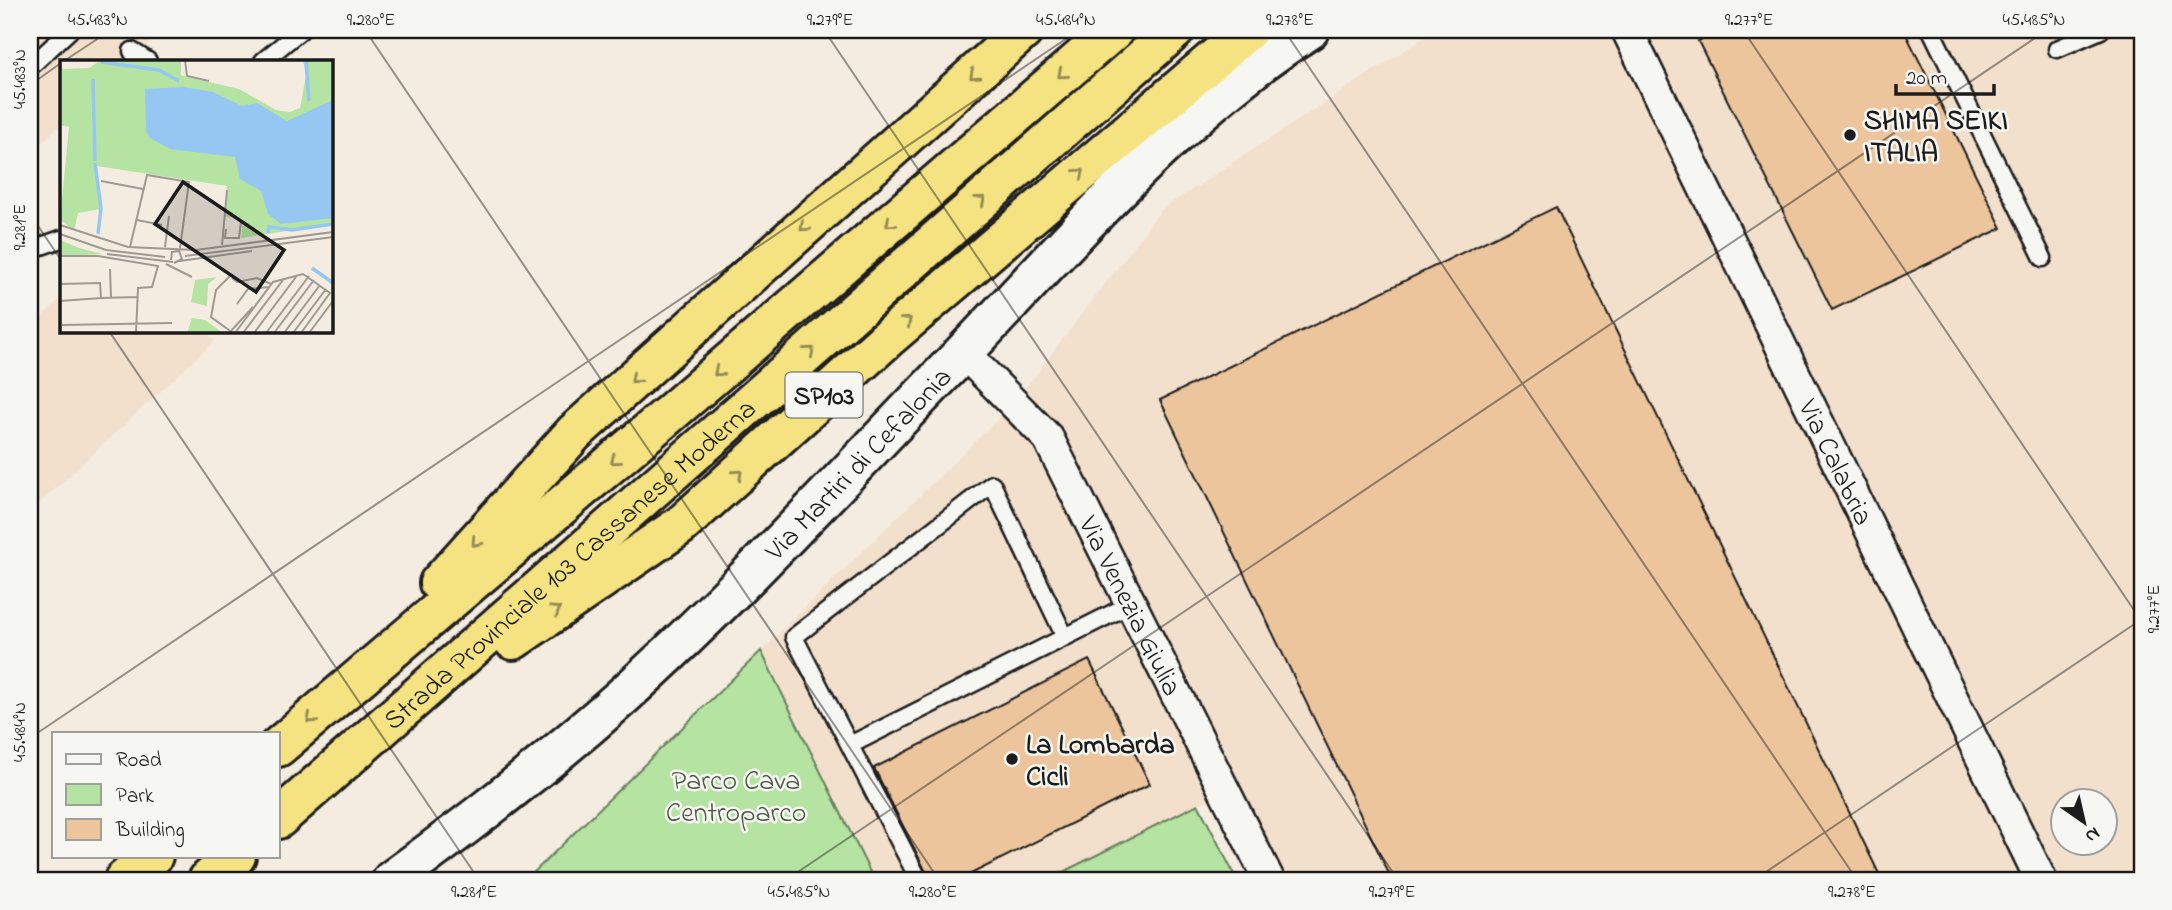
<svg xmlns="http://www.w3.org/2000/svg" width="2172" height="910" font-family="'Indie Flower',sans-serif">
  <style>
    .built { fill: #f2e0cc; fill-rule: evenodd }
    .green { fill: #b5e3a1; stroke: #68805e; stroke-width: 2 }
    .building { fill: #ecc59c; stroke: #1c1c1c; stroke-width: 2 }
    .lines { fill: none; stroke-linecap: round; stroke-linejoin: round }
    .lane-casing { stroke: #1c1c1c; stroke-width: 21 }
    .street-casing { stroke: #1c1c1c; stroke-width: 35 }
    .secondary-casing { stroke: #1c1c1c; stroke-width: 44 }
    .highway-casing { stroke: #1c1c1c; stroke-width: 44 }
    .lane { stroke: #f6f6f2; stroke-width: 16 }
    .street { stroke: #f6f6f2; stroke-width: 30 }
    .secondary { stroke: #f6f6f2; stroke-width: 38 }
    .highway { stroke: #f5e382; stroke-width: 38 }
    .oneway { stroke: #938954 }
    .ticks { fill: none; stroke: #1c1c1c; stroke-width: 2; stroke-opacity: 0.45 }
    .poi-dot { fill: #1c1c1c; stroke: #f6f6f2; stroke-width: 2.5 }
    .labels { text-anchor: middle; stroke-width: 5; stroke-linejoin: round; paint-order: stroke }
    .shield { fill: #f6f6f2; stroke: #5d5d5c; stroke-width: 2 }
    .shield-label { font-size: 26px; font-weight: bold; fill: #1c1c1c }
    .poi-label { font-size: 28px; font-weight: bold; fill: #1c1c1c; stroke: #f6f6f2; text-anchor: start }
    .street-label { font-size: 28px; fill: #1c1c1c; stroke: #f6f6f2 }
    .park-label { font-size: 28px; fill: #4a5844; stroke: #f6f6f2 }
    .inset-river { fill: none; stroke: #96c7f2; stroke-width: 3.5 }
    .inset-road { fill: none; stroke: #9e9992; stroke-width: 2 }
    .view { fill: #1c1c1c; fill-opacity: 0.15; stroke: #1c1c1c; stroke-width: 3.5 }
    .inset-edge { fill: none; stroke: #1c1c1c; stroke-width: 3.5 }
    .neatline { fill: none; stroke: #1c1c1c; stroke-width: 2.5 }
    .ticks-label { font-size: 18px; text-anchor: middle; fill: #1c1c1c }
  </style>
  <rect width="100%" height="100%" fill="#f4ece1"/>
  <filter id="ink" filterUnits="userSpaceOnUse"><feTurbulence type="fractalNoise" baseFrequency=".0143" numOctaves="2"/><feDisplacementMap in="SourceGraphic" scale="14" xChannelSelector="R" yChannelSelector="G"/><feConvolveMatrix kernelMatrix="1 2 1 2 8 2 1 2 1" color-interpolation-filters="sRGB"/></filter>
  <g filter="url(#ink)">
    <g class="built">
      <polygon points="30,30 163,30 129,61 61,61 61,124 30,153"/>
      <path d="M1436 30H2142V880H1269L1224 791 1047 880H874L761 651 1014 403 1162 209ZM2064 802H2106V844H2064Z"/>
      <polygon points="61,298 61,331 206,331 215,341 30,512 30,328"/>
    </g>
    <g class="green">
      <polygon points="761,651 874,880 526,880"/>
      <polygon points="1198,804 1237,880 1047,880"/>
    </g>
    <g class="building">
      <polygon points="1722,30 1904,30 2002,228 1832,310 1698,41"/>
      <polygon points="1556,207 1882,880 1392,880 1160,400"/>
      <polygon points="1089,660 1150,784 959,880 930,880 874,768"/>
    </g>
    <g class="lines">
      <g class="lane-casing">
        <g id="lane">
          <polyline points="1931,30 2043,258"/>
          <polyline points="2057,49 2101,30"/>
          <polyline points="138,61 132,51 148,61"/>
          <polyline points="263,61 301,30"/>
          <polyline points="30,67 70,30"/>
          <polyline points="30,250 61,239"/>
          <polyline points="850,745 1131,604"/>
          <polyline points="919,880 794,637 992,484 1065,637"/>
        </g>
      </g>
      <g class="street-casing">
        <g id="street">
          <path id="s1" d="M1627 30 2041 880"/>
          <path id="s2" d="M963 352 1048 438 1269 880"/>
        </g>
      </g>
      <g class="secondary-casing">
        <g id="secondary">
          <path id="s3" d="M392 880C471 823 550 761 623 696 742 589 849 470 960 356 1067 245 1179 112 1309 30"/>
        </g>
      </g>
      <g class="highway-casing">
        <g id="highway">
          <polyline points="439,583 574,433 1024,30"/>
          <polyline points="513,640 681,525 890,336 1248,30"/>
          <polyline points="278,747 667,416 1114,30"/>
          <path id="s4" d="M278 819 1175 30"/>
          <polyline points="124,880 153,856"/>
          <polyline points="208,880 236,856"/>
        </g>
      </g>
      <use href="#lane" class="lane"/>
      <use href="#street" class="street"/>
      <use href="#secondary" class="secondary"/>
      <use href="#highway" class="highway"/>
    </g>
    <defs><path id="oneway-chevron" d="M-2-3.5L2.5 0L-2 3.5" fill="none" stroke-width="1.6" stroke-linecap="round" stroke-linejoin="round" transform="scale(1.75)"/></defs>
    <g class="oneway">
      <use href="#oneway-chevron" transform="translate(1062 74) rotate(139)"/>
      <use href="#oneway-chevron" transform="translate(974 75) rotate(138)"/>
      <use href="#oneway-chevron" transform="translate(1080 173) rotate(-41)"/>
      <use href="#oneway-chevron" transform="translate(981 200) rotate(-41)"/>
      <use href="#oneway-chevron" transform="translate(890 223) rotate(139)"/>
      <use href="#oneway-chevron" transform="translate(804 227) rotate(138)"/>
      <use href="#oneway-chevron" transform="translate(907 321) rotate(-41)"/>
      <use href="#oneway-chevron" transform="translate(810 351) rotate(-41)"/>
      <use href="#oneway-chevron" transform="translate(718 372) rotate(139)"/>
      <use href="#oneway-chevron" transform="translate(635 379) rotate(138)"/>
      <use href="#oneway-chevron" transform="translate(615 460) rotate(140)"/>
      <use href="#oneway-chevron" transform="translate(738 474) rotate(-42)"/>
      <use href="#oneway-chevron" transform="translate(476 542) rotate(132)"/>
      <use href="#oneway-chevron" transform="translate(556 610) rotate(-34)"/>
      <use href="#oneway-chevron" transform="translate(311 719) rotate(139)"/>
    </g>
  </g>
  <path class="ticks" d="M365 30 939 880M824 30 1398 880M1284 30 1857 880M1743 30 2142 622M64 61 111 30M30 85 61 63M30 214 61 260M109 331 479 880M30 738 1079 30M786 880 2047 30M1754 880 2142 619"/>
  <g class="poi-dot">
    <circle cx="1850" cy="135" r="7"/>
    <circle cx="1012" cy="759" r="7"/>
  </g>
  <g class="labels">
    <rect class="shield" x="785.5" y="372.5" width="77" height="45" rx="5"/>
    <g class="shield-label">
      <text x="824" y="404">SP103</text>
    </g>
    <g class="poi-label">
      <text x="1864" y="129">SHIMA SEIKI<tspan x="1864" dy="32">ITALIA</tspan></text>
      <text x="1026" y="753">La Lombarda<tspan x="1026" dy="32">Cicli</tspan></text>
    </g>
    <g class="street-label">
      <text dy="10" stroke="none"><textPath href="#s1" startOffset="480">Via Calabria</textPath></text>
      <text dy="10" stroke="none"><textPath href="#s3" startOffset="626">Via Martiri di Cefalonia</textPath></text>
      <text dy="10" stroke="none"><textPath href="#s4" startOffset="387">Strada Provinciale 103 Cassanese Moderna</textPath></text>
      <text dy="10" stroke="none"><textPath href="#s2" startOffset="308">Via Venezia Giulia</textPath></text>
    </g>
    <g class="park-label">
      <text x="736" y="789">Parco Cava<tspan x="736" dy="32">Centroparco</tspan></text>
    </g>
  </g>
  <g transform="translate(60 60)">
    <rect width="273" height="273" fill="#f4ece1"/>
    <path d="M0 0 3 9 29 8 41 0H121V15L127 17 179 29 216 50 230 52 240 48 246 15 243 0H273V164L181 178 183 159 165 157 167 126 37 106 41 149 18 153 14 170 0 160 9 67 0 65ZM0 180 19 188 42 194 0 196ZM157 217 148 224 147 246 131 242 135 220ZM132 258 145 260 163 273H127Z" fill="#b5e3a1"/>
    <path d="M123 27 153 32 182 46 197 43 227 61 273 40V158L221 164 208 154 201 131 180 119 175 97 110 89 90 78 86 71 85 29Z" fill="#96c7f2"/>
    <path class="inset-river" d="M246 0 249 41M41 2 99 10 119 21M33 19 35 101M35 103 41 148 38 174M208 173 209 167 232 170 273 164M252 208 273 223"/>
    <path class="inset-road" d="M125 0 127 16 149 21M41 121 83 129M77 160 102 165M0 165 68 187 136 190 273 172M166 169 165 178H179L181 161M0 174 46 190 105 197M162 185 167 130M70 187 87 115 129 122 120 188M105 187 109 156M47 194 113 202M0 196H38L98 206 92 227 78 228 76 273M125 196 273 177M111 200 112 192 119 191 122 199 114 203M120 201 192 191M106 204 132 217M50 209 51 238M171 215 156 230 151 257 173 273M172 218 177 222 197 218 211 224M0 224 40 223 41 238 0 241M41 238 78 237M177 244 188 229 209 227M2 265 112 263M170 272 193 247M175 273 213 222 243 214 270 233 241 273M183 273 223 220M194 273 236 217M206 273 249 216M214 273 254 220M224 273 260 225M233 273 266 229M249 273 273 241"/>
    <path class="view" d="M123 122 224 190 196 232 95 164Z"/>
    <rect width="273" height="273" class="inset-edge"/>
  </g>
  <rect width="2172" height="910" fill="none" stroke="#f6f6f2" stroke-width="77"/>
  <rect x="52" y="732" width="228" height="126" fill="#f6f6f2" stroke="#9f9f9c" stroke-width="2"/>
  <rect x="66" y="754" width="35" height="10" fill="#f6f6f2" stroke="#9f9f9c" stroke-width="2"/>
  <text x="116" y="766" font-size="21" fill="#1c1c1c">Road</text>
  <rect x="66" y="784" width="35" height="21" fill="#b5e3a1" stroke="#9f9f9c" stroke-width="2"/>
  <text x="116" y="802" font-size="21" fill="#1c1c1c">Park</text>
  <rect x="66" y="819" width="35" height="21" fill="#ecc59c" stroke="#9f9f9c" stroke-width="2"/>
  <text x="116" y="836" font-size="21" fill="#1c1c1c">Building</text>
  <g transform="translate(2084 822) rotate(146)"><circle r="33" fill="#f6f6f2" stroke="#9f9f9c" stroke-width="2"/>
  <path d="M0-5L12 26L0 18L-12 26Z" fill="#1c1c1c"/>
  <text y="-10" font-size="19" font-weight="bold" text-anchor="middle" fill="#1c1c1c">N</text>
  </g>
  <path d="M1896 84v10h98v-10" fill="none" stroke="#1c1c1c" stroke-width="3.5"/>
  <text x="1906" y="84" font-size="21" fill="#1c1c1c" stroke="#f6f6f2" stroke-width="5" paint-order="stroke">20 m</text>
  <rect x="38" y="38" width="2096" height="834" class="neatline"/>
  <g class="ticks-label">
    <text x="98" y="25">45.483°N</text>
    <text x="371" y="25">9.280°E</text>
    <text x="830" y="25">9.279°E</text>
    <text x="1066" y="25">45.484°N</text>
    <text x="1290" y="25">9.278°E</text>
    <text x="1749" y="25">9.277°E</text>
    <text x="2034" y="25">45.485°N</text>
    <text transform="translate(19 79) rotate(-90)" y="6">45.483°N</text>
    <text transform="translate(19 227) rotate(-90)" y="6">9.281°E</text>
    <text transform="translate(2153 609) rotate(-90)" y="6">9.277°E</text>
    <text transform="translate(19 732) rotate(-90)" y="6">45.484°N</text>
    <text x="474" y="897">9.281°E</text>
    <text x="799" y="897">45.485°N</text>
    <text x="933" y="897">9.280°E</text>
    <text x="1392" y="897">9.279°E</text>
    <text x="1852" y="897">9.278°E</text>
  </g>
</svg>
